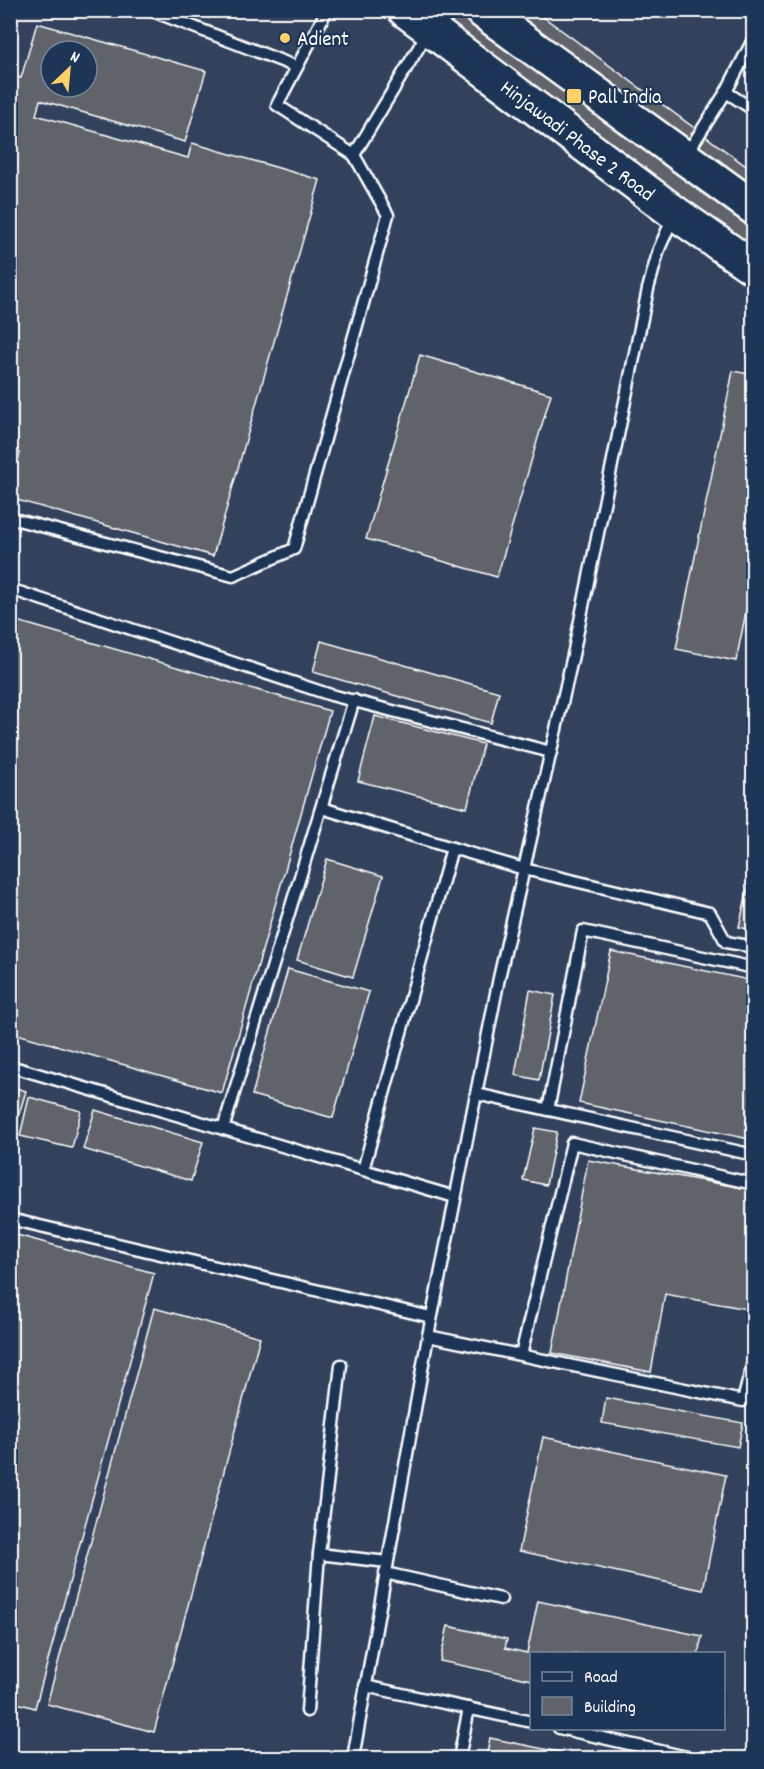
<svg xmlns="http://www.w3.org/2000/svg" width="764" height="1769" font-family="Dekko,sans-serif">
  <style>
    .built { fill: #31435d; fill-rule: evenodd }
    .building { fill: #61646b; stroke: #fff; stroke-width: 1.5; fill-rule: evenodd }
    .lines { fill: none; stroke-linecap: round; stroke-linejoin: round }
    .lane-casing { stroke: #fff; stroke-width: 15 }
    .primary-casing { stroke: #fff; stroke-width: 38 }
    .lane { stroke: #1d3557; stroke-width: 10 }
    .primary { stroke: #1d3557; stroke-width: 33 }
    .poi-dot { fill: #ffd166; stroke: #1d3557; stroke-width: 2 }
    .labels { text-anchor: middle; stroke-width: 4.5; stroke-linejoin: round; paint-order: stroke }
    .poi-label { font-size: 21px; fill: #fff; stroke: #1d3557; text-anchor: start }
    .street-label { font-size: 21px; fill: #fff; stroke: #1d3557 }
  </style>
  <rect width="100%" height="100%" fill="#1d3557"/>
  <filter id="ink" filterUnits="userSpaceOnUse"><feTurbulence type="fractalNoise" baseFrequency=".0167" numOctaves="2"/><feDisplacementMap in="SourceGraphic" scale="12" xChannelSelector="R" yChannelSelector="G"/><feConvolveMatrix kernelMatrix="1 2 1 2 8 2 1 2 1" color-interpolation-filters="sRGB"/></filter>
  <g filter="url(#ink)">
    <path class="built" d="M11 11H753V1758H11ZM51 51H87V87H51ZM532 1654H724V1728H532Z"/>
    <g class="building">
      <polygon points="400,10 534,10 754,172 754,283"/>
      <path d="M37 23 206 71 185 142 40 100 36 115 188 158 192 143 320 180 213 556 10 498V487L20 453 10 450V75L21 78ZM51 51H87V87H51Z"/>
      <polygon points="420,355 551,394 497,577 366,539"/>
      <polygon points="733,371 754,375 754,573 736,661 676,649"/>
      <polygon points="10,619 330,711 222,1093 10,1032"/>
      <polygon points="321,641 499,692 491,723 313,672"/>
      <polygon points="375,716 483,744 467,808 358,781"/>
      <polygon points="327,859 383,876 353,977 297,960"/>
      <polygon points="754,862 754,931 739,927"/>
      <polygon points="611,951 754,981 754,1140 579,1103"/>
      <polygon points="288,969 369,992 333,1118 252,1095"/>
      <polygon points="530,990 555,995 539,1080 515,1075"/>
      <polygon points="10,1086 26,1091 13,1134 10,1133"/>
      <polygon points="29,1097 81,1111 72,1148 20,1136"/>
      <polygon points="95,1110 203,1142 191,1181 83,1149"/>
      <polygon points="535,1128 557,1132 546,1185 523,1180"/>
      <polygon points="588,1160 754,1190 753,1310 665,1294 651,1372 552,1353"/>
      <polygon points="10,1233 154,1273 35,1708 10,1701"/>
      <polygon points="154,1308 260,1337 154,1732 47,1704"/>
      <polygon points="606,1398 743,1423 738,1447 602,1423"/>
      <polygon points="543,1437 726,1475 703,1590 519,1551"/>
      <polygon points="538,1601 702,1636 698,1654 532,1654 532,1680 440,1661 448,1626 507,1639 505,1648 527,1653"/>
      <polygon points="490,1738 588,1758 486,1758"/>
    </g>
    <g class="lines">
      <g class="lane-casing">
        <g id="lane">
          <polyline points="150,10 297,67"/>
          <polyline points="327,10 277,105 354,155 428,32"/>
          <polyline points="726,92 754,110"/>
          <polyline points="686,155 726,92 754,38"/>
          <polyline points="10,518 233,576 294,549 388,215 354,155"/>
          <polyline points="10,589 331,695 551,752"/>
          <polyline points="322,808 452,848 363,1170"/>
          <polyline points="452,848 524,869 710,913 726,942 754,947"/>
          <polyline points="10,1066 455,1197"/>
          <polyline points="476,1094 754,1155"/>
          <polyline points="548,1110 583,931 754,968"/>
          <polyline points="223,1129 354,700"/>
          <polyline points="10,1219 431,1317"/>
          <polyline points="428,1336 743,1401 754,1358"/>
          <polyline points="521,1355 572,1143 754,1184"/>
          <polyline points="341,1365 319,1554 387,1562"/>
          <polyline points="385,1573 501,1599"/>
          <polyline points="365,1686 532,1722"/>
          <polyline points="307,1711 319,1554"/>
          <polyline points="559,1728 691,1758"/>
          <polyline points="353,1758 428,1336 499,978 573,655 648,289 659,249 674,215"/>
          <polyline points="459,1758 469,1708"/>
        </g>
      </g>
      <g class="primary-casing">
        <g id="primary">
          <polyline points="405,10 675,213 754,268"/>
          <polyline points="481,10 754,208"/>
        </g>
      </g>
      <use href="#lane" class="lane"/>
      <use href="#primary" class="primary"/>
    </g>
  </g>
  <g class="poi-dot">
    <circle cx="285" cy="38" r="6"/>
    <rect x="566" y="88" width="16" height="16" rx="3"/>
  </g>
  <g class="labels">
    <g class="poi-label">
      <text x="297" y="45">Adient</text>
      <text x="588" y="103">Pall India</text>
    </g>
    <g class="street-label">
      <text transform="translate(578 140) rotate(37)" y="7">Hinjawadi Phase 2 Road</text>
    </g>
  </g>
  <rect width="764" height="1769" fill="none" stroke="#1d3557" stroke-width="36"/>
  <rect x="18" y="18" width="728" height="1733" fill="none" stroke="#fff" stroke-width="2" filter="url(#ink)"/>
  <rect x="530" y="1652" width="195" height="78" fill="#1d3557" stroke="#77869a" stroke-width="1.5"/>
  <rect x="542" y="1672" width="30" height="9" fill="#1d3557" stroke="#77869a" stroke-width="1.5"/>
  <text x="584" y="1682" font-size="18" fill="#ffffff">Road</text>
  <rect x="542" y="1697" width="30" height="18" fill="#61646b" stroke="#77869a" stroke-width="1.5"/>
  <text x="584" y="1712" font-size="18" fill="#ffffff">Building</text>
  <g transform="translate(69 69) rotate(26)"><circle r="28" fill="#1d3557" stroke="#77869a" stroke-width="1.5"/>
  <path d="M0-4.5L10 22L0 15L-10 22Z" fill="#ffd166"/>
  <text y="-9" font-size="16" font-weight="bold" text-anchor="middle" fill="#ffffff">N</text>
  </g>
</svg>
